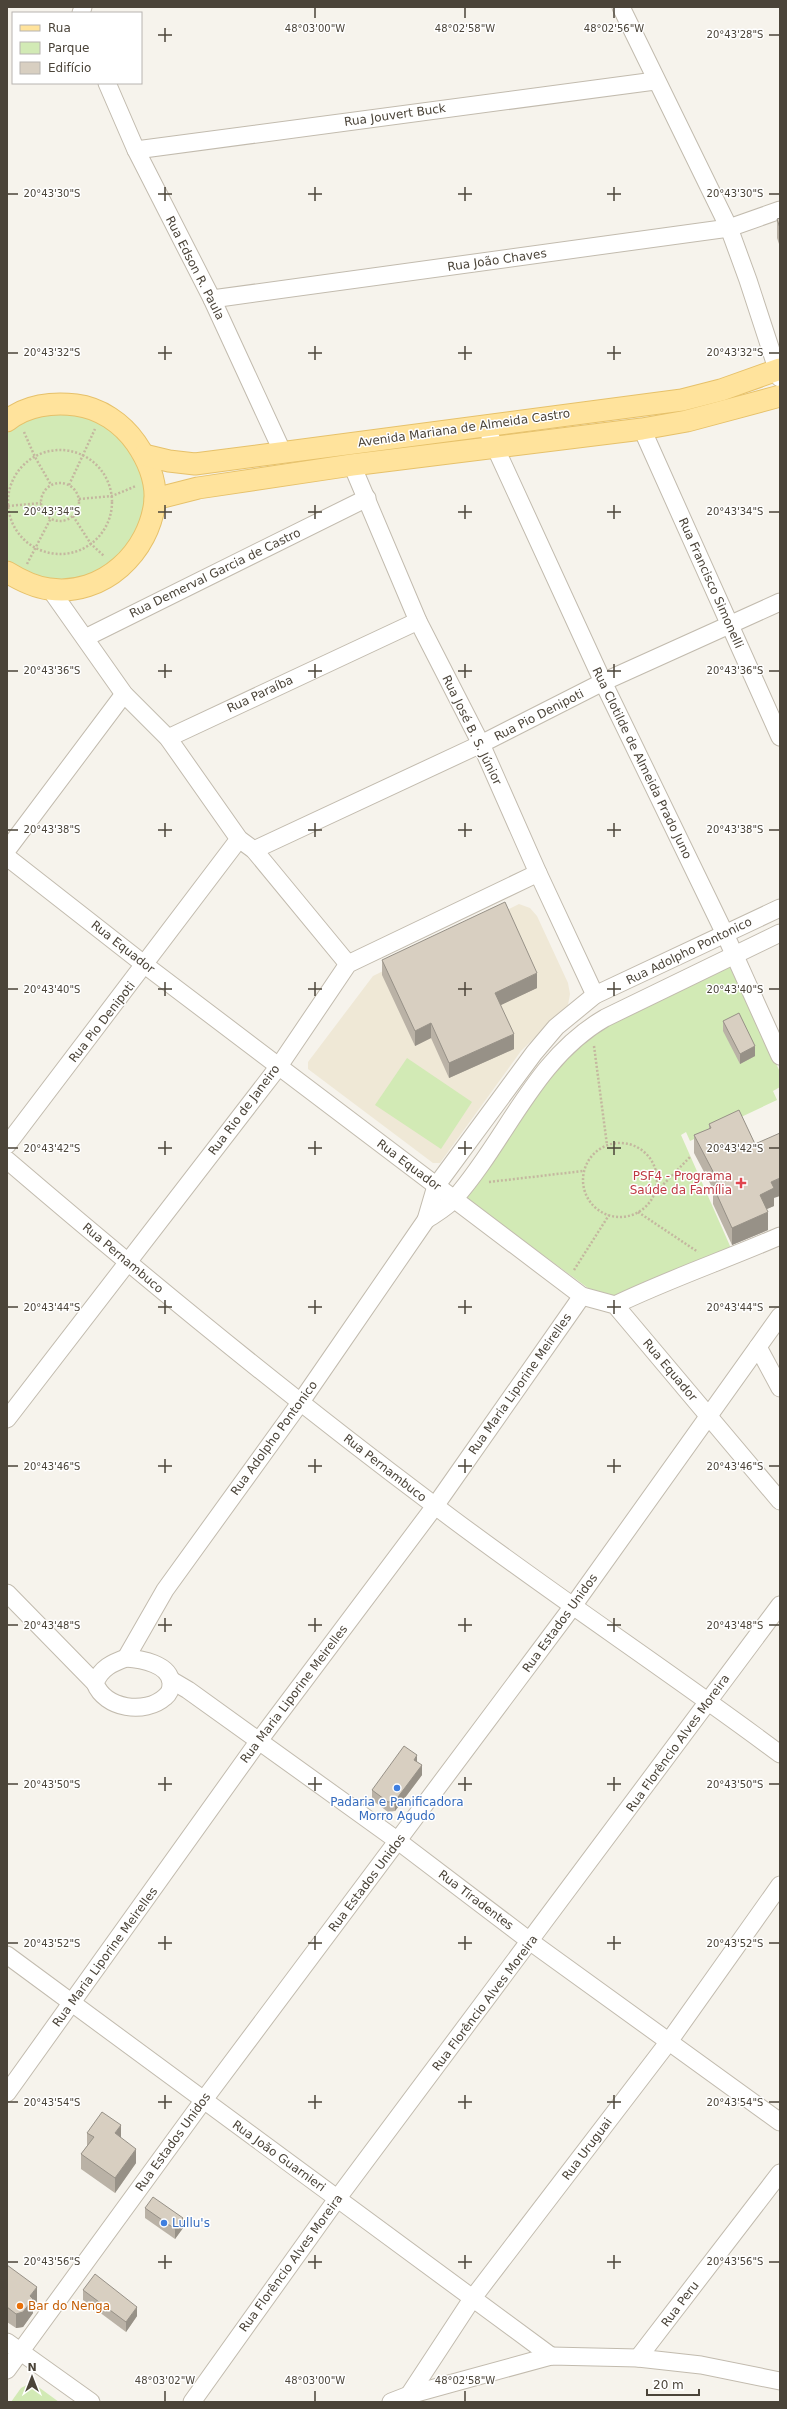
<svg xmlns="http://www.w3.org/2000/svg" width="787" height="2409" font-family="'DejaVu Sans',sans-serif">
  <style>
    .education { fill: #efe8d6 }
    .green { fill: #d2eab5 }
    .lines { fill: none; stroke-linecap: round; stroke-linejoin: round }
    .minor-casing { stroke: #c2bbae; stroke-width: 19 }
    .major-casing { stroke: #e6c16a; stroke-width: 23 }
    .path { stroke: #c4b79f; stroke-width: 2.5; stroke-dasharray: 2 2; stroke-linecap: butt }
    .minor { stroke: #fff; stroke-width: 17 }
    .major { stroke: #ffe39c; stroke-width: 21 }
    .wall { fill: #bab2a6 }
    .shaded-wall { fill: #979187 }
    .building { fill: #d8cfc1; stroke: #979187 }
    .ticks { fill: none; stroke: #4b4439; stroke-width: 1.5 }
    .health-dot { fill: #e0444e; stroke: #fff; stroke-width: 1.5 }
    .shop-dot { fill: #3f7fe0; stroke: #fff; stroke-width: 1.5 }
    .food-dot { fill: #e8710a; stroke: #fff; stroke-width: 1.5 }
    .labels { text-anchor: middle; stroke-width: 3; stroke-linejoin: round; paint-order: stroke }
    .street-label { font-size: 12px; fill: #4b4439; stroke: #fff }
    .health-label { font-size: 12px; fill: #be3a42; stroke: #fff; text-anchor: end }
    .shop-label { font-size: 12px; fill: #366cbe; stroke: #fff }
    .food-label { font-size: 12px; fill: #c56008; stroke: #fff; text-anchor: start }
    .ticks-label { font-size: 10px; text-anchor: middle; fill: #4b4439; stroke: #fff; stroke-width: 3; stroke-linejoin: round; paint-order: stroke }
  </style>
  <rect width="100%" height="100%" fill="#f6f3ec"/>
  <polygon class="education" points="519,904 530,908 537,916 568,983 570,994 568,1005 521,1051 440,1163 433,1163 308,1069 308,1062 373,976"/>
  <g class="green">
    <polygon points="85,411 129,440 148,487 137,538 112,564 72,581 43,581 7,562 7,426 33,412"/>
    <polygon points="728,963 780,1072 780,1087 773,1091 777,1100 690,1141 686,1132 681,1135 734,1255 613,1296 592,1291 460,1194 557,1066 602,1027"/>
    <polygon points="407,1058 472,1102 441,1149 375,1105"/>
    <polygon points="29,2384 37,2386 59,2402 11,2402 21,2388"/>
  </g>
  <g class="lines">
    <g class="minor-casing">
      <g id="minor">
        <polyline points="621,7 729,228 748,280 780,378"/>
        <polyline points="81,13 83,7"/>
        <polyline points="107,83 136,150 212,299 283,453"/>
        <polyline points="136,150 655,81"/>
        <polyline points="212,299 729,228 780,210"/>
        <polyline points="642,429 780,737"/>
        <polyline points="490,436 603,682 725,934 780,1056"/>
        <polyline points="352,465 418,621 481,744 538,873 595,995"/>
        <polyline points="50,589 124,694 168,738 239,839 254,850 348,964"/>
        <polyline points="85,638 367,498"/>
        <polyline points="168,738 418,621"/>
        <polyline points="7,850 124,694"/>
        <polyline points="254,850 481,744 603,682 780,602"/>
        <polyline points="7,857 145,965 582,1296 615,1305 780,1501"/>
        <polyline points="7,1145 239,839"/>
        <path d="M7 1160C146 1279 287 1395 434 1505 547 1591 666 1669 780 1754"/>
        <polyline points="426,1220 436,1186 534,1053 556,1027 595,995 780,908"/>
        <path d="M615 1305C669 1279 725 1260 780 1236"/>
        <polyline points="758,1347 780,1388"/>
        <polyline points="7,1419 279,1066 348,964 538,873"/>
        <polyline points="7,1593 95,1683"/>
        <path d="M126 1658 165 1590 300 1403 426 1220C436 1213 448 1207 455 1198 507 1139 534 1059 605 1018L780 933"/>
        <path d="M126 1658C141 1659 170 1664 171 1683 171 1689 170 1693 165 1697 145 1715 105 1709 95 1683 101 1668 112 1663 126 1658Z"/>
        <polyline points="171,1680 188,1690 398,1841 531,1942 780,2122"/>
        <polyline points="7,1955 551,2356"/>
        <polyline points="7,2093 258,1742 435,1506 582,1296"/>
        <polyline points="7,2342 91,2402"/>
        <polyline points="638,2358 780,2173"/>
        <polyline points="7,2370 203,2101 573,1606 780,1316"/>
        <polyline points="409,2395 472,2299 670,2040 780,1885"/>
        <polyline points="192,2402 337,2199 780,1605"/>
        <polyline points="391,2402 409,2395 551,2356 638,2358 701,2365 780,2381"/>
      </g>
    </g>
    <g class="major-casing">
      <g id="major">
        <path d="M7 421C26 405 53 402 76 405 100 408 122 423 136 443 147 459 156 480 155 500 150 552 103 597 49 589 33 587 20 580 7 572"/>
        <polyline points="144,455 169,461 195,464 682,400 721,390 780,369"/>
        <polyline points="155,499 198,488 352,465 642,429 687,421 780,396"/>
      </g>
    </g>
    <g class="path">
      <polyline points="24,432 35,457 51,485"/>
      <circle cx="60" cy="502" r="52"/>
      <circle cx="60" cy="502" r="19"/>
      <polyline points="69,485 95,429"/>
      <polyline points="79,499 112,496 136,486"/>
      <polyline points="8,506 41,503"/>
      <polyline points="73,516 91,544 104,556"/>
      <polyline points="27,564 51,518"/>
      <polyline points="594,1046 607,1145"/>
      <circle cx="620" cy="1180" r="37"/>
      <polyline points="489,1182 583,1171"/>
      <polyline points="655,1193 690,1157"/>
      <polyline points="638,1212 698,1252"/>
      <polyline points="574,1270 609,1215"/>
    </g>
    <use href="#minor" class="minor"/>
    <use href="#major" class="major"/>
  </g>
  <g class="wall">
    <polygon points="780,218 780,247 777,238 777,219"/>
    <polygon points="382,960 537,988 500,1005 514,1049 449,1078 431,1038 415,1046 382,975"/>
    <polygon points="723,1021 755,1056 740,1064 723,1031"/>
    <polygon points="709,1124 774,1198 774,1206 766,1209 768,1230 732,1245 713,1204 713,1189 694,1153 694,1135 709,1129"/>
    <polygon points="417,1762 422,1775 395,1811 388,1812 372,1800 372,1790"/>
    <polygon points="87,2133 121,2138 136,2163 115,2193 81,2169 81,2154 87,2146"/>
    <polygon points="145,2208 183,2228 175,2239 145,2218"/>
    <polygon points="7,2265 37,2302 33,2307 33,2313 23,2327 16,2328 7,2322"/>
    <polygon points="83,2290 137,2316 126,2332 83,2300"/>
  </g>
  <g class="shaded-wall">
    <polygon points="537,973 537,988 495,1008 495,993"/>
    <polygon points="431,1023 431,1038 415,1046 415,1031"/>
    <polygon points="514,1034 514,1049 449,1078 449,1063"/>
    <polygon points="755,1046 755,1056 740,1064 740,1054"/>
    <polygon points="780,1178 780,1196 774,1198 774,1206 760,1212 760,1195 771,1182"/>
    <polygon points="768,1212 768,1230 732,1245 732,1228"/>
    <polygon points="417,1755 417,1765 414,1760"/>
    <polygon points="422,1765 422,1775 395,1811 395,1801"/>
    <polygon points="121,2125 121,2139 115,2133"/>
    <polygon points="136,2149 136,2163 115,2193 115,2178"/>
    <polygon points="183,2218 183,2228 175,2239 175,2229"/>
    <polygon points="37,2287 37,2302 33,2307 33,2313 23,2327 16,2328 16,2314"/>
    <polygon points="137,2307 137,2316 126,2332 126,2322"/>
  </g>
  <g class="building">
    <polygon points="780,218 780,228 777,219"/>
    <polygon points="505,902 537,973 495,993 514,1034 449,1063 431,1023 415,1031 382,960"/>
    <polygon points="739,1013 755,1046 740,1054 723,1021"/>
    <polygon points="739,1110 755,1144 780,1133 780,1178 771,1182 774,1188 760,1195 768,1212 732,1228 713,1186 719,1183 694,1135 711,1128 709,1124"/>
    <polygon points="404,1746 417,1755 414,1760 422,1765 395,1801 388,1802 372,1790"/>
    <polygon points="102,2112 121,2125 115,2133 136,2149 115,2178 81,2154 94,2137 87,2133"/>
    <polygon points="153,2197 183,2218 175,2229 145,2208"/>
    <polygon points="7,2265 37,2287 30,2296 33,2299 23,2312 16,2314 7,2307"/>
    <polygon points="95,2274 137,2307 126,2322 83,2290"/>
  </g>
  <path class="ticks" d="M315 8V18M465 8V18M614 8V18M165 28V42M158 35H172M769 35H779M165 187V201M315 187V201M465 187V201M614 187V201M8 194H18M158 194H172M308 194H322M458 194H472M607 194H621M769 194H779M165 346V360M315 346V360M465 346V360M614 346V360M8 353H18M158 353H172M308 353H322M458 353H472M607 353H621M769 353H779M165 505V519M315 505V519M465 505V519M614 505V519M8 512H18M158 512H172M308 512H322M458 512H472M607 512H621M769 512H779M165 664V678M315 664V678M465 664V678M614 664V678M8 671H18M158 671H172M308 671H322M458 671H472M607 671H621M769 671H779M165 823V837M315 823V837M465 823V837M614 823V837M8 830H18M158 830H172M308 830H322M458 830H472M607 830H621M769 830H779M165 982V996M315 982V996M465 982V996M614 982V996M8 989H18M158 989H172M308 989H322M458 989H472M607 989H621M769 989H779M165 1141V1155M315 1141V1155M465 1141V1155M614 1141V1155M8 1148H18M158 1148H172M308 1148H322M458 1148H472M607 1148H621M769 1148H779M165 1300V1314M315 1300V1314M465 1300V1314M614 1300V1314M8 1307H18M158 1307H172M308 1307H322M458 1307H472M607 1307H621M769 1307H779M165 1459V1473M315 1459V1473M465 1459V1473M614 1459V1473M8 1466H18M158 1466H172M308 1466H322M458 1466H472M607 1466H621M769 1466H779M165 1618V1632M315 1618V1632M465 1618V1632M614 1618V1632M8 1625H18M158 1625H172M308 1625H322M458 1625H472M607 1625H621M769 1625H779M165 1777V1791M315 1777V1791M465 1777V1791M614 1777V1791M8 1784H18M158 1784H172M308 1784H322M458 1784H472M607 1784H621M769 1784H779M165 1936V1950M315 1936V1950M465 1936V1950M614 1936V1950M8 1943H18M158 1943H172M308 1943H322M458 1943H472M607 1943H621M769 1943H779M165 2095V2109M315 2095V2109M465 2095V2109M614 2095V2109M8 2102H18M158 2102H172M308 2102H322M458 2102H472M607 2102H621M769 2102H779M165 2255V2269M315 2255V2269M465 2255V2269M614 2255V2269M8 2262H18M158 2262H172M308 2262H322M458 2262H472M607 2262H621M769 2262H779M165 2391V2401M315 2391V2401M465 2391V2401"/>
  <path class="health-dot" d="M739 1177h4v4h4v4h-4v4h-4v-4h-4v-4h4z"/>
  <g class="shop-dot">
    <circle cx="397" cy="1788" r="4"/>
    <circle cx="164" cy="2223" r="4"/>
  </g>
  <circle class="food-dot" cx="20" cy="2306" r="4"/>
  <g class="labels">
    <g class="street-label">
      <text transform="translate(395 115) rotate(-8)" y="4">Rua Jouvert Buck</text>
      <text transform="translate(497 260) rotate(-8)" y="4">Rua João Chaves</text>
      <text transform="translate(195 268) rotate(63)" y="4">Rua Edson R. Paula</text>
      <text transform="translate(464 428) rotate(-8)" y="4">Avenida Mariana de Almeida Castro</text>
      <text transform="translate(215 573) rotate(-26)" y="4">Rua Demerval Garcia de Castro</text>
      <text transform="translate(711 583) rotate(66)" y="4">Rua Francisco Simonelli</text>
      <text transform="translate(260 694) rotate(-25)" y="4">Rua Paraíba</text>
      <text transform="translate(539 715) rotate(-27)" y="4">Rua Pio Denipoti</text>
      <text transform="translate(472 730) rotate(64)" y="4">Rua José B. S. Júnior</text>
      <text transform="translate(642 763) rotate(64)" y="4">Rua Clotilde de Almeida Prado Juno</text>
      <text transform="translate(123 947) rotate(38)" y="4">Rua Equador</text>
      <text transform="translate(689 951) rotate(-26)" y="4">Rua Adolpho Pontonico</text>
      <text transform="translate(102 1022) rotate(-52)" y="4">Rua Pio Denipoti</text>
      <text transform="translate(244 1110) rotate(-53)" y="4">Rua Rio de Janeiro</text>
      <text transform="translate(409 1165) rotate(37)" y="4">Rua Equador</text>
      <text transform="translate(123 1258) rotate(40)" y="4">Rua Pernambuco</text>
      <text transform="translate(670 1370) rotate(50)" y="4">Rua Equador</text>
      <text transform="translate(520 1384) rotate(-55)" y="4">Rua Maria Liporine Meirelles</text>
      <text transform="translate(274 1438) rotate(-54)" y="4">Rua Adolpho Pontonico</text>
      <text transform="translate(385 1468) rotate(38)" y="4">Rua Pernambuco</text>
      <text transform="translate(560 1623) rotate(-54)" y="4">Rua Estados Unidos</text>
      <text transform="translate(294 1694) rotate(-53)" y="4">Rua Maria Liporine Meirelles</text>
      <text transform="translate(678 1743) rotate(-54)" y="4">Rua Florêncio Alves Moreira</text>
      <text transform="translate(367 1883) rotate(-53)" y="4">Rua Estados Unidos</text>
      <text transform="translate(476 1900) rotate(37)" y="4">Rua Tiradentes</text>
      <text transform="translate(105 1957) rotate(-54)" y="4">Rua Maria Liporine Meirelles</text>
      <text transform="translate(485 2003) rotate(-53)" y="4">Rua Florêncio Alves Moreira</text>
      <text transform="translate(173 2142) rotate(-54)" y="4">Rua Estados Unidos</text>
      <text transform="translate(587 2149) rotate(-53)" y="4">Rua Uruguai</text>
      <text transform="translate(279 2156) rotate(36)" y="4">Rua João Guarnieri</text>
      <text transform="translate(291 2263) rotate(-54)" y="4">Rua Florêncio Alves Moreira</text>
      <text transform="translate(680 2304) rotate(-53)" y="4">Rua Peru</text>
    </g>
    <g class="health-label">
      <text x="732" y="1180">PSF4 - Programa<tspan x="732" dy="14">Saúde da Família</tspan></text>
    </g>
    <g class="shop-label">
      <text x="397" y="1806">Padaria e Panificadora<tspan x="397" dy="14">Morro Agudo</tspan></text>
      <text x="172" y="2227" text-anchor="start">Lullu's</text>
    </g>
    <g class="food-label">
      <text x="28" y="2310">Bar do Nenga</text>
    </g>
  </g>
  <g class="ticks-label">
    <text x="315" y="32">48°03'00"W</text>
    <text x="465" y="32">48°02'58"W</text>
    <text x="614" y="32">48°02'56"W</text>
    <text x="735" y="38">20°43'28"S</text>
    <text x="52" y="197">20°43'30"S</text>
    <text x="735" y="197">20°43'30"S</text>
    <text x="52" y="356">20°43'32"S</text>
    <text x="735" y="356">20°43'32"S</text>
    <text x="52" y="515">20°43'34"S</text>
    <text x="735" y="515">20°43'34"S</text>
    <text x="52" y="674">20°43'36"S</text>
    <text x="735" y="674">20°43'36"S</text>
    <text x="52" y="833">20°43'38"S</text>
    <text x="735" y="833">20°43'38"S</text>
    <text x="52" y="993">20°43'40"S</text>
    <text x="735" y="993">20°43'40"S</text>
    <text x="52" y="1152">20°43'42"S</text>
    <text x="735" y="1152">20°43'42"S</text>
    <text x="52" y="1311">20°43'44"S</text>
    <text x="735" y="1311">20°43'44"S</text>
    <text x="52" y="1470">20°43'46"S</text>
    <text x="735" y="1470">20°43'46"S</text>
    <text x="52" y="1629">20°43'48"S</text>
    <text x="735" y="1629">20°43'48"S</text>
    <text x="52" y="1788">20°43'50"S</text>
    <text x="735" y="1788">20°43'50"S</text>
    <text x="52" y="1947">20°43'52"S</text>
    <text x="735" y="1947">20°43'52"S</text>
    <text x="52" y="2106">20°43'54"S</text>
    <text x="735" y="2106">20°43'54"S</text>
    <text x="52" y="2265">20°43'56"S</text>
    <text x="735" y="2265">20°43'56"S</text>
    <text x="165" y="2384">48°03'02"W</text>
    <text x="315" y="2384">48°03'00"W</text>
    <text x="465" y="2384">48°02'58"W</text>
  </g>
  <rect width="787" height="2409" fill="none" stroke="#4b4439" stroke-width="16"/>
  <rect x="12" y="12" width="130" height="72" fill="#ffffff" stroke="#b7b4b0"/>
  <rect x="20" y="25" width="20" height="6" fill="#ffe39c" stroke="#b7b4b0"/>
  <text x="48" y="32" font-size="12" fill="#4b4439">Rua</text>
  <rect x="20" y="42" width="20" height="12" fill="#d2eab5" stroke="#b7b4b0"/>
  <text x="48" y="52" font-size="12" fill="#4b4439">Parque</text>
  <rect x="20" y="62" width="20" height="12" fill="#d8cfc1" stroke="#b7b4b0"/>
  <text x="48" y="72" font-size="12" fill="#4b4439">Edifício</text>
  <g transform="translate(32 2377)" stroke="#ffffff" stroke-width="3" paint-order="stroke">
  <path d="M0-3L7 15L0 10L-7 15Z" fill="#4b4439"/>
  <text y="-6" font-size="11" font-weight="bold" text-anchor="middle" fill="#4b4439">N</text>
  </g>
  <path d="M647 2389v6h52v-6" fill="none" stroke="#4b4439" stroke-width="2"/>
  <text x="653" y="2389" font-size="12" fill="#4b4439" stroke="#ffffff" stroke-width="3" paint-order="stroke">20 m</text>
</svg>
